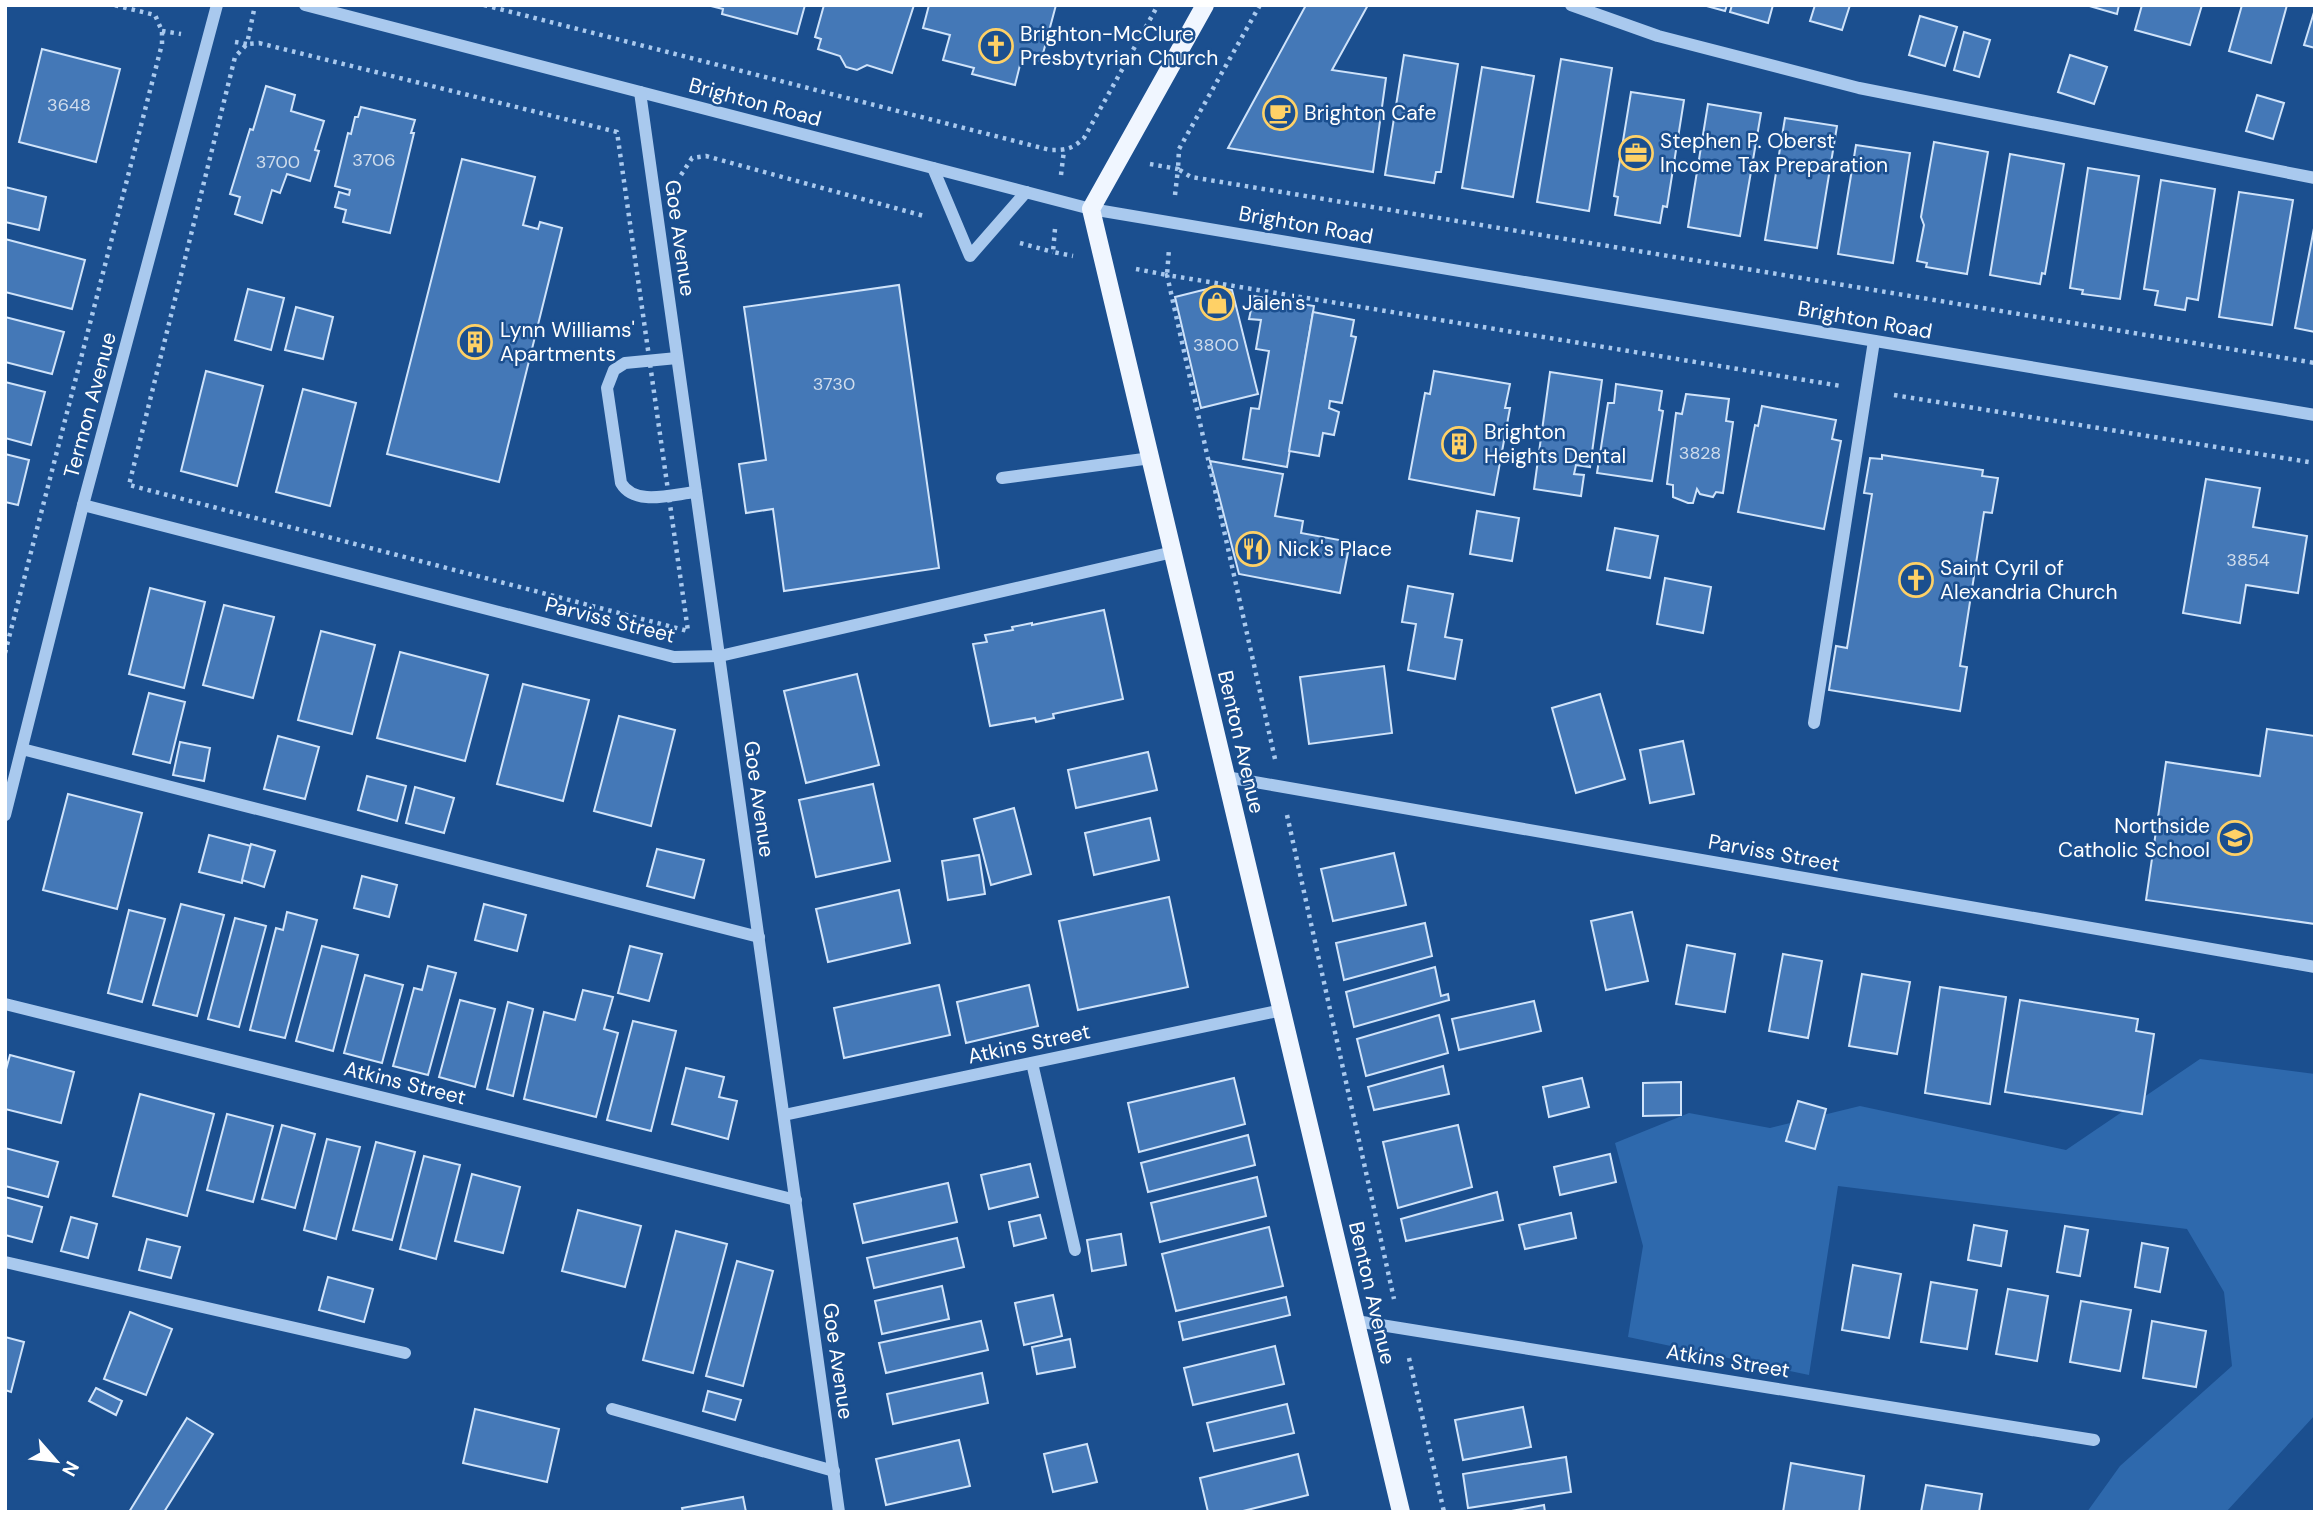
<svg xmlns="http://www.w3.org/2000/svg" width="2320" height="1517" font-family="'DM Sans',sans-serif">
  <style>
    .green { fill: #2e69ad }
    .building { fill: #4478b7; stroke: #cfe3fa; stroke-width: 2 }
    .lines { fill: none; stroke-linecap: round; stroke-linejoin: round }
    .path { stroke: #a9c9ee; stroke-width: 4.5; stroke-dasharray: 3.5 5; stroke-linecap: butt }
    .minor { stroke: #a9c9ee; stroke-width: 12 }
    .major { stroke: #f0f6ff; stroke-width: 18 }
    .labels { text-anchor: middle; stroke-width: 5; stroke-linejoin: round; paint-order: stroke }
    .number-label { font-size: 18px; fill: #d0dded }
    .poi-label { font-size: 21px; fill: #fff; stroke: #1b4f8f; text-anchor: start }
    .street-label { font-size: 21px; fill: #fff; stroke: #1b4f8f }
  </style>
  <rect width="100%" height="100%" fill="#1b4f8f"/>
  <polygon class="green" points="2200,1059 2315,1074 2315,1415 2226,1512 2087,1512 2120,1466 2232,1366 2224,1292 2187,1229 1838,1186 1809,1375 1628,1337 1643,1246 1615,1143 1689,1113 1770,1128 1860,1106 2066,1150"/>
  <g class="building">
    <polygon points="805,5 797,34 722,14 723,9 711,6"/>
    <polygon points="824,5 914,5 892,73 867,65 857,70 846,67 840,56 818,49 821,39 815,37"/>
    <polygon points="929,5 1056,5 1041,61 1022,57 1015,85 972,74 974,68 943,60 950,35 923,28"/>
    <polygon points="1306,5 1368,5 1332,70 1386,78 1373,172 1228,148"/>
    <polygon points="1703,5 1727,5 1725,11"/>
    <polygon points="1732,5 1773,5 1768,23 1730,12"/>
    <polygon points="1815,5 1850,5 1842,30 1810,21"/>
    <polygon points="2086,5 2119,5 2117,14"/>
    <polygon points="2142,5 2202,5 2190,45 2135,30"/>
    <polygon points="2242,5 2287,5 2271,63 2229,51"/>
    <polygon points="2315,9 2315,48 2304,45"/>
    <polygon points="1920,16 1957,27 1945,66 1909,55"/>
    <polygon points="1964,32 1990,40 1979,77 1954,70"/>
    <polygon points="42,49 120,69 96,162 19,142"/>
    <polygon points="1404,55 1458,64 1441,172 1436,172 1434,183 1385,175"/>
    <polygon points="2070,55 2107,67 2094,104 2058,92"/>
    <polygon points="1561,59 1612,68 1589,211 1537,202"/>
    <polygon points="1482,67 1534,76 1513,197 1462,188"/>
    <polygon points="266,86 295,95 291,111 324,121 315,150 319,151 310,181 287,174 280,193 272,190 262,223 235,214 240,197 230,194 250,129 253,130"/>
    <polygon points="1631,92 1684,100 1667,207 1663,206 1660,223 1615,215 1618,197 1614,196"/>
    <polygon points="2257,95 2284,103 2273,139 2246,131"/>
    <polygon points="1708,104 1761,113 1740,236 1688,227"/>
    <polygon points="361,107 415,120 411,133 414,133 390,233 343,222 346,210 335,207 339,192 349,195 350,190 335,186 348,133 351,134 355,117 358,117"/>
    <polygon points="1785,118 1837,126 1817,248 1765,240"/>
    <polygon points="1934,142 1988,152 1967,274 1926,267 1927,263 1917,261 1924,225 1921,217"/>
    <polygon points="1856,145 1910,153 1893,263 1838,254"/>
    <polygon points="2010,154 2064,164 2045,274 2042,273 2040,284 1990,275"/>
    <polygon points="462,159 535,177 523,225 538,229 540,222 562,228 499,482 387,454"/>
    <polygon points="2088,168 2139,176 2120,299 2082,294 2083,290 2070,288"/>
    <polygon points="2161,180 2215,189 2198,300 2187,298 2185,310 2155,305 2158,291 2144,289"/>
    <polygon points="5,187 46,197 39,230 5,222"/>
    <polygon points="2239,192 2293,200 2272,325 2219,317"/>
    <polygon points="2315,223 2315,332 2295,328"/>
    <polygon points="5,239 85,260 72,309 5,292"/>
    <polygon points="899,285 939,568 784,591 773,509 746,513 739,464 766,460 744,307"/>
    <polygon points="1215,287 1232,290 1258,394 1201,408 1175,297"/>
    <polygon points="248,289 284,298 271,350 235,340"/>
    <polygon points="1254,296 1314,306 1287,467 1243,459 1251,408 1259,409 1269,351 1256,349 1261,320 1249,319"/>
    <polygon points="296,307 333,317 323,359 285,350"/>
    <polygon points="1313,312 1354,320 1351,336 1356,337 1342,403 1330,401 1329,408 1339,412 1334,435 1323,433 1319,456 1289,451"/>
    <polygon points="5,317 64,332 52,374 5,362"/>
    <polygon points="206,371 263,386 237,486 181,471"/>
    <polygon points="1434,371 1510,384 1505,408 1510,408 1494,495 1409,479 1425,393 1430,394"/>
    <polygon points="1550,372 1602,380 1590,467 1576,465 1574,474 1584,475 1581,496 1534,489"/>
    <polygon points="5,382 45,392 31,445 5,438"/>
    <polygon points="1616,384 1662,391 1659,410 1663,411 1652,481 1597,473 1608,403 1614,403"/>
    <polygon points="303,389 356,403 330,506 276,492"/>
    <polygon points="1686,394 1729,399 1726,421 1733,422 1723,493 1716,492 1713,497 1700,494 1697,489 1693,503 1688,503 1673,497 1673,485 1667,484 1676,413 1682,414"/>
    <polygon points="1762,406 1836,420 1832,439 1841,441 1824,529 1738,512 1755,425 1758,426"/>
    <polygon points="5,454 29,460 18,505 5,502"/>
    <polygon points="1882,455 1983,470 1982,476 1998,478 1992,513 1984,512 1960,666 1967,667 1960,711 1829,690 1836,646 1847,648 1872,494 1864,493 1870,458 1882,459"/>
    <polygon points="1210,461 1283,474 1275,516 1303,521 1301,533 1350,542 1340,593 1239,574"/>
    <polygon points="2206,479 2260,488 2253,527 2307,536 2298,593 2246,585 2240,623 2183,613"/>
    <polygon points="1477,511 1519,518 1512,561 1470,554"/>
    <polygon points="1615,528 1658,536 1650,578 1607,570"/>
    <polygon points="1665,578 1711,587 1703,633 1657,624"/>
    <polygon points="1408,586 1453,594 1445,637 1462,640 1455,679 1408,670 1416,624 1402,622"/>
    <polygon points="150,588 205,602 184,688 129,674"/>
    <polygon points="224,605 274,617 253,698 203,685"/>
    <polygon points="1104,610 1123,699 1053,714 1054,718 1036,722 1035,718 990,726 973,644 987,642 985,635 1013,630 1012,627 1032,623 1032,625"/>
    <polygon points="321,631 375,645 352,734 298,720"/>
    <polygon points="400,652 488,675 465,761 377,738"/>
    <polygon points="1384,666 1392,733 1309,744 1300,677"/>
    <polygon points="857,674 879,765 806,783 784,691"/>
    <polygon points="523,684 589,700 563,801 497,784"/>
    <polygon points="149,693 185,702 170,763 133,754"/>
    <polygon points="1600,694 1625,779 1576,793 1552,708"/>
    <polygon points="619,716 675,730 651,826 594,811"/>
    <polygon points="2267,729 2315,736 2315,924 2146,900 2166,762 2260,776"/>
    <polygon points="278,736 319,747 305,799 264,789"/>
    <polygon points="1683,741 1694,794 1650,803 1640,750"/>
    <polygon points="180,742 210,748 204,781 173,775"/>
    <polygon points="1148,752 1157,790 1076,808 1068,770"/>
    <polygon points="367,776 406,786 397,821 358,810"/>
    <polygon points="873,784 890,861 816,877 799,800"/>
    <polygon points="415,787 454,798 444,833 406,823"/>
    <polygon points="68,794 142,813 117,909 43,890"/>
    <polygon points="1014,808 1031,874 991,885 974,819"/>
    <polygon points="1150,818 1159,860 1094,875 1085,833"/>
    <polygon points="209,835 251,846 242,883 199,872"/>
    <polygon points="251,844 275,851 264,887 242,880"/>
    <polygon points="657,849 704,860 694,898 647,886"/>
    <polygon points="1394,853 1406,905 1333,921 1321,869"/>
    <polygon points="979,855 985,894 948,900 942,861"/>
    <polygon points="362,876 397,885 389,917 354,908"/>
    <polygon points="899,890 910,943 828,962 816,909"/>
    <polygon points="1169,897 1188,987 1078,1010 1059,921"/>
    <polygon points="181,904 224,915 197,1016 153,1005"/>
    <polygon points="484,904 526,915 517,951 475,940"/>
    <polygon points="129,910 165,919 142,1002 108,993"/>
    <polygon points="287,912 317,920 285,1038 250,1030 276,928 283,930"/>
    <polygon points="1632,912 1648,981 1606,990 1591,921"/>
    <polygon points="235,918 266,926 239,1027 208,1019"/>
    <polygon points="1425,923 1432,956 1344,980 1336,943"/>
    <polygon points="1687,945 1735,954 1725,1012 1676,1004"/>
    <polygon points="322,946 358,955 333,1051 296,1041"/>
    <polygon points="630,946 662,954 649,1001 618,993"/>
    <polygon points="1783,954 1822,961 1808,1038 1769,1031"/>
    <polygon points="428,966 456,973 428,1075 393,1066 414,988 422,990"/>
    <polygon points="1435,967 1441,996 1448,994 1449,1000 1354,1027 1346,992"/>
    <polygon points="1862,974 1910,982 1897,1054 1849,1046"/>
    <polygon points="365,975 403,985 382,1063 344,1053"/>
    <polygon points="939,985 950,1035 844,1058 834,1008"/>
    <polygon points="1029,985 1038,1026 966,1043 957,1002"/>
    <polygon points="1940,987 2006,997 1990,1104 1925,1093"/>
    <polygon points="583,990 613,997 604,1029 618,1033 596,1117 524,1099 544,1012 575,1020"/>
    <polygon points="460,1000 495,1009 475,1087 439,1077"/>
    <polygon points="2020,1000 2138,1019 2136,1031 2154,1034 2142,1114 2005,1092"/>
    <polygon points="1534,1001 1541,1031 1459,1050 1452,1019"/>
    <polygon points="508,1002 533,1009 513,1096 487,1089"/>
    <polygon points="1439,1015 1448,1053 1366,1076 1357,1039"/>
    <polygon points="633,1021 676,1031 651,1131 607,1120"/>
    <polygon points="10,1055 74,1072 61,1123 5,1109 5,1073"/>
    <polygon points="1443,1066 1449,1094 1374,1110 1368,1087"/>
    <polygon points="686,1068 724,1077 719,1097 737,1101 728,1139 672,1124"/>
    <polygon points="1234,1078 1245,1124 1139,1152 1128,1103"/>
    <polygon points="1582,1078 1589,1107 1549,1117 1543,1087"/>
    <polygon points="1681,1082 1681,1115 1643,1116 1643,1083"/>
    <polygon points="140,1094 214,1114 187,1216 113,1196"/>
    <polygon points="1798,1101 1826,1109 1815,1149 1786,1141"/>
    <polygon points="227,1114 273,1126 253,1202 207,1190"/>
    <polygon points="282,1125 315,1134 295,1208 262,1199"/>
    <polygon points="1458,1125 1472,1187 1398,1208 1383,1142"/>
    <polygon points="1248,1135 1255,1165 1148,1192 1141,1163"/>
    <polygon points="327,1139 360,1147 336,1239 304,1230"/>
    <polygon points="376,1142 415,1152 392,1240 353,1230"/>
    <polygon points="5,1148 58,1162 48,1197 5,1186"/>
    <polygon points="1610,1154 1616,1182 1560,1195 1554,1167"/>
    <polygon points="424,1156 460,1165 436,1259 400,1249"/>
    <polygon points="1030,1164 1038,1197 989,1209 981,1175"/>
    <polygon points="472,1174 520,1187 503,1253 455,1241"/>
    <polygon points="1257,1177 1266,1216 1160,1242 1151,1203"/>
    <polygon points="948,1183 957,1222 863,1243 854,1204"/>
    <polygon points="1497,1192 1503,1220 1406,1241 1401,1219"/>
    <polygon points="5,1197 42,1207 32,1242 5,1235"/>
    <polygon points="578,1210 641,1226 625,1287 562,1271"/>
    <polygon points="1571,1213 1576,1238 1525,1249 1519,1225"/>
    <polygon points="1040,1215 1046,1238 1014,1246 1009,1222"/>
    <polygon points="71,1217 97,1224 88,1258 61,1251"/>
    <polygon points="1974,1225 2007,1231 2001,1266 1968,1260"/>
    <polygon points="2065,1226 2088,1230 2080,1276 2057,1272"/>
    <polygon points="1269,1227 1283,1286 1176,1311 1162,1254"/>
    <polygon points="676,1231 727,1244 693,1373 643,1360"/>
    <polygon points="1121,1234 1126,1265 1092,1271 1087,1240"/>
    <polygon points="957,1238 964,1267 874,1288 867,1258"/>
    <polygon points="147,1239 180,1247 171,1278 139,1270"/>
    <polygon points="2142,1243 2168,1248 2160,1292 2135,1287"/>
    <polygon points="737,1261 773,1271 743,1386 706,1376"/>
    <polygon points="1853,1265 1901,1274 1889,1338 1842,1330"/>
    <polygon points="328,1277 373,1289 364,1322 319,1310"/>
    <polygon points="1931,1282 1977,1290 1967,1349 1921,1342"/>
    <polygon points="942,1286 949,1319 882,1334 875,1301"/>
    <polygon points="2008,1289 2048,1296 2037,1361 1996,1354"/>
    <polygon points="1053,1295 1062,1336 1024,1345 1015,1303"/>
    <polygon points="1286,1297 1290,1315 1183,1340 1179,1322"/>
    <polygon points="2081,1301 2131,1310 2120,1371 2070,1362"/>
    <polygon points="130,1312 172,1329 146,1395 104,1379"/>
    <polygon points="981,1321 988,1350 886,1373 879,1343"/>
    <polygon points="2152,1321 2206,1331 2196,1387 2143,1378"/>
    <polygon points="5,1337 24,1342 11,1392 5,1390"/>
    <polygon points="1070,1339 1075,1367 1037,1374 1032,1347"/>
    <polygon points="1275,1346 1284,1384 1193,1405 1184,1368"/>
    <polygon points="982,1373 988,1403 893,1424 887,1394"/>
    <polygon points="96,1388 122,1401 116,1415 89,1401"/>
    <polygon points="708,1391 741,1400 735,1420 703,1411"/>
    <polygon points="1287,1404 1294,1433 1214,1451 1207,1423"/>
    <polygon points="1523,1407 1531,1447 1463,1460 1455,1420"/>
    <polygon points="475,1409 559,1429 547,1482 463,1463"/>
    <polygon points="187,1418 213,1434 164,1512 129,1512"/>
    <polygon points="959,1440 970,1486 886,1505 876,1459"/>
    <polygon points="1087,1444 1097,1482 1053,1492 1044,1454"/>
    <polygon points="1298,1454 1308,1495 1239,1512 1208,1512 1200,1478"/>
    <polygon points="1566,1457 1571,1492 1468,1508 1463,1474"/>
    <polygon points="1791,1463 1864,1476 1859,1512 1783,1512"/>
    <polygon points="1926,1485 1982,1494 1979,1512 1921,1512"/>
    <polygon points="743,1497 746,1512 683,1512 682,1508"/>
    <polygon points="1544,1505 1545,1512 1506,1512"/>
  </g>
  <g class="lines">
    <g class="path">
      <path d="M484 5 1050 150C1067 150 1072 149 1084 138L1158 5"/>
      <polyline points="1260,5 1179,149 1178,169 1191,177 2315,363"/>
      <polyline points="162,31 181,34"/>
      <polyline points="235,42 247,44 255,5"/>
      <polygon points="259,43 617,132 688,631 129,485 235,57 247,44"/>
      <polyline points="1150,164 1178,169 1175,195"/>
      <polyline points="681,175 692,158 706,156 924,216"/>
      <polyline points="1061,175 1064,150"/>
      <polyline points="1055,229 1053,252 1073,256"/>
      <polyline points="1020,243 1053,252"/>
      <polyline points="1136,269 1167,275 1169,249"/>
      <polyline points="1894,395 2315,463"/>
      <polyline points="5,653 162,44 162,31 155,15 114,5"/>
      <polyline points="1275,759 1167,275 1841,386"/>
      <polyline points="1287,815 1394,1299"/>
      <polyline points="1409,1358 1444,1512"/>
    </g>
    <g class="minor">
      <polyline points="305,5 1091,209 2315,415"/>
      <polyline points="1571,5 1658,36 1859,88 2315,178"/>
      <polyline points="640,92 839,1512"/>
      <polyline points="933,168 970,256 1026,192"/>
      <path d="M677 358 625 363 614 370 607 388 621 483C635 507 673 494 696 492"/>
      <polyline points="1002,478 1151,458"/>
      <polyline points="83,505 674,657 720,656 1173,552"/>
      <polyline points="1814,723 1874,341"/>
      <polyline points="22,749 759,937"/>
      <polyline points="1226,777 2315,967"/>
      <polyline points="5,815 83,505 217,5"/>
      <polyline points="5,1004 796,1200"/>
      <polyline points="1032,1063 1075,1250"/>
      <polyline points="784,1115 1282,1010"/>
      <polyline points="5,1262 405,1353"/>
      <polyline points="1356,1321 2094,1440"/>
      <polyline points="612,1409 834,1471"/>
    </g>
    <polyline class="major" points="1205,5 1091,209 1401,1512"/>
  </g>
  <defs>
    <g id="church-ring" transform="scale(1.75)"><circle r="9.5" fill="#1b4f8f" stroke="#ffd166" stroke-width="1.5"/><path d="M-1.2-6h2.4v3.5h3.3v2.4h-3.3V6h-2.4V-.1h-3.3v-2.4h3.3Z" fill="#ffd166"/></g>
    <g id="cafe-ring" transform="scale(1.75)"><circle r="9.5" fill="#1b4f8f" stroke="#ffd166" stroke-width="1.5"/><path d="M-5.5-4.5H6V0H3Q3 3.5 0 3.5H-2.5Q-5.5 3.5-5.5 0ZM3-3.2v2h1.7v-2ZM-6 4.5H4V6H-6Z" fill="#ffd166"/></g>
    <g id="office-ring" transform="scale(1.75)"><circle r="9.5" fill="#1b4f8f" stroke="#ffd166" stroke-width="1.5"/><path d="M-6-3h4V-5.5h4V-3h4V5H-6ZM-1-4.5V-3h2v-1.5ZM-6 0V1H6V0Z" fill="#ffd166"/></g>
    <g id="shop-ring" transform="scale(1.75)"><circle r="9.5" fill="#1b4f8f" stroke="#ffd166" stroke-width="1.5"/><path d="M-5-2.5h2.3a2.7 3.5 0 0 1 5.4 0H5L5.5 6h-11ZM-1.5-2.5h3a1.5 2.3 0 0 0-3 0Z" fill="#ffd166"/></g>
    <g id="building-ring" transform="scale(1.75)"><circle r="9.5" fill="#1b4f8f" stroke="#ffd166" stroke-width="1.5"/><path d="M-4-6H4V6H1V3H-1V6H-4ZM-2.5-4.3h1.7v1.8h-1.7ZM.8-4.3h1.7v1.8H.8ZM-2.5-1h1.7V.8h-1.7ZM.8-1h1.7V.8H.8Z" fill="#ffd166"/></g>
    <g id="restaurant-ring" transform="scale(1.75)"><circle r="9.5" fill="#1b4f8f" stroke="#ffd166" stroke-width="1.5"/><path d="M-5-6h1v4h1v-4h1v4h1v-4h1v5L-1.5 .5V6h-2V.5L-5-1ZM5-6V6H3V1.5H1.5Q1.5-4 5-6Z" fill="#ffd166"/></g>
    <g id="school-ring" transform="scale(1.75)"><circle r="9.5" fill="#1b4f8f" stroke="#ffd166" stroke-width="1.5"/><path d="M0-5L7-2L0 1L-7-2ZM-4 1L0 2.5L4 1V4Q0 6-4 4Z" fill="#ffd166"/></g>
  </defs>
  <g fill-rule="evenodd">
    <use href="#church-ring" x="996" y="46"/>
    <use href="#cafe-ring" x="1280" y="113"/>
    <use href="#office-ring" x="1636" y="153"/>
    <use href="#shop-ring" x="1217" y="303"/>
    <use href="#building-ring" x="475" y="342"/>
    <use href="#building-ring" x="1459" y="444"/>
    <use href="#restaurant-ring" x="1253" y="549"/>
    <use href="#church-ring" x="1916" y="580"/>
    <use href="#school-ring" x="2235" y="838"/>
  </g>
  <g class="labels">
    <g class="number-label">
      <text x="69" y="111">3648</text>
      <text x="374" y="166">3706</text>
      <text x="278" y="168">3700</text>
      <text x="1216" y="351">3800</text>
      <text x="834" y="390">3730</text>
      <text x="1700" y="459">3828</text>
      <text x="2248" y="566">3854</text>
    </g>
    <g class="poi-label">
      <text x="1020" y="41">Brighton-McClure<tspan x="1020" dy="24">Presbytyrian Church</tspan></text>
      <text x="1304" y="120">Brighton Cafe</text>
      <text x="1660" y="148">Stephen P. Oberst<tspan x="1660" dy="24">Income Tax Preparation</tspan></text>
      <text x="1242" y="310">Jalen's</text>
      <text x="500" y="337">Lynn Williams'<tspan x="500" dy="24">Apartments</tspan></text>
      <text x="1484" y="439">Brighton<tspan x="1484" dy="24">Heights Dental</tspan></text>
      <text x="1278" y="556">Nick's Place</text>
      <text x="1940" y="575">Saint Cyril of<tspan x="1940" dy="24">Alexandria Church</tspan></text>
      <text x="2210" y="833" text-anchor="end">Northside<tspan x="2210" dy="24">Catholic School</tspan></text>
    </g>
    <g class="street-label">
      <text transform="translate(755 102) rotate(15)" y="7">Brighton Road</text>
      <text transform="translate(1306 225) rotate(10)" y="7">Brighton Road</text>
      <text transform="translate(680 238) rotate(82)" y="7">Goe Avenue</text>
      <text transform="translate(1865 320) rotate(10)" y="7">Brighton Road</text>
      <text transform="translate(90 405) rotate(-75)" y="7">Termon Avenue</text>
      <text transform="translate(610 620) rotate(14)" y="7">Parviss Street</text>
      <text transform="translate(1241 742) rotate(77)" y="7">Benton Avenue</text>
      <text transform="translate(759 799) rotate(82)" y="7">Goe Avenue</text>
      <text transform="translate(1774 853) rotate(10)" y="7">Parviss Street</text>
      <text transform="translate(1029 1044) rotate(-12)" y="7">Atkins Street</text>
      <text transform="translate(405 1083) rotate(14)" y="7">Atkins Street</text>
      <text transform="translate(1372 1293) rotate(77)" y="7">Benton Avenue</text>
      <text transform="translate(838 1361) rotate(82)" y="7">Goe Avenue</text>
      <text transform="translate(1728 1361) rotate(9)" y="7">Atkins Street</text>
    </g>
  </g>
  <rect width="2320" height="1517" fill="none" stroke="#ffffff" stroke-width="14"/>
  <g transform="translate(56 1461) rotate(118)" stroke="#1b4f8f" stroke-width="5" paint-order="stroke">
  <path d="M0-5L12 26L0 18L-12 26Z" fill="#ffffff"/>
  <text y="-10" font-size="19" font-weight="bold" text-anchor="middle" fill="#ffffff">N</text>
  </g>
</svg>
